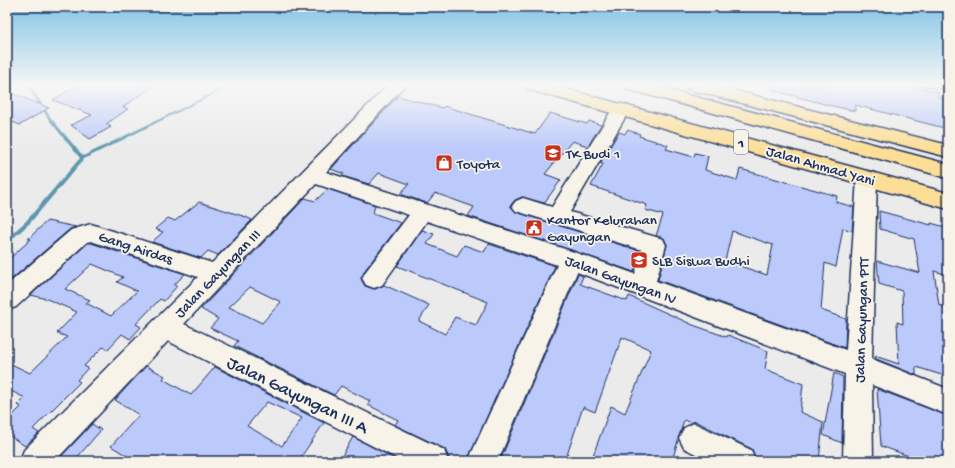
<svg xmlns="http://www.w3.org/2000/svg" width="955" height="468" font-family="'Gochi Hand',sans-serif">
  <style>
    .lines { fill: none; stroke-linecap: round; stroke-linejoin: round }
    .stream { fill: #5e97ae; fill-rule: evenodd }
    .building { fill: #bccafb; stroke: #1b2f5e; fill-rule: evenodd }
    .minor-casing { stroke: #1b2f5e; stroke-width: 3 }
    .highway-casing { stroke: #1b2f5e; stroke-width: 3 }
    .minor { fill: #f7f3e8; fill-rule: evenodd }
    .highway { fill: #fcde96; fill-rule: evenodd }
    .rail { stroke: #1b2f5e; stroke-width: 2.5 }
    .labels { text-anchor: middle; stroke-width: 3.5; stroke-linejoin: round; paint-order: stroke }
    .shield { fill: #f7f3e8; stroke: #5d6a87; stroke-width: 1 }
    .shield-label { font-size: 14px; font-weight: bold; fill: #1b2f5e }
    .poi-label { font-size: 15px; fill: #1b2f5e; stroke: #f7f3e8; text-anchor: start }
    .street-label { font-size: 15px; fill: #1b2f5e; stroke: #f7f3e8 }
    .near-street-label { font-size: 18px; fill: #1b2f5e; stroke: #f7f3e8 }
  </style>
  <rect width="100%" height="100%" fill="#ebebec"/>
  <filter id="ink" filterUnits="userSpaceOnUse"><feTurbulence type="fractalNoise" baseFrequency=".025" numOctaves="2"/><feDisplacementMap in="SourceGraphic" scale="8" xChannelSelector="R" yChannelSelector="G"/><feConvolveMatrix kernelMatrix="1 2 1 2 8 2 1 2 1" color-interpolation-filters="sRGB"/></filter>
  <g filter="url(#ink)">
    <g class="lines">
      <polygon class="stream" points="26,85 30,85 51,118 83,156 229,85 233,85 84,159 30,223 9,242 7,243 7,238 26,221 80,158 49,120"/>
    </g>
    <g class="building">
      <polygon points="78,85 155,85 123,107 128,109 106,124 111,127 90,139 71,125 92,115 53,100"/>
      <polygon points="772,85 906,85 920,88 938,92 938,97 948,100 948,129 855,105 855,111 828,105 772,90"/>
      <polygon points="7,91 49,108 20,125 7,120"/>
      <polygon points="398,96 442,108 444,106 535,134 550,113 587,124 589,121 601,125 588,146 572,141 545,174 561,180 544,203 522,197 515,200 510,206 516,212 640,251 634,272 571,250 468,216 474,207 435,193 427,203 400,194 409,184 379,173 369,184 342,176 344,174 331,169"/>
      <path d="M627 130 640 134 639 136 668 145 666 149 694 157 695 153 708 156 705 170 737 180 740 169 837 196 836 202 854 207 852 231 843 228 836 267 825 263 821 310 846 319 845 348 658 280 667 245 664 238 656 236 663 215 645 210 647 205 591 186 603 164 600 163 619 132 625 134ZM732 231 773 245 767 275 725 261Z"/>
      <path d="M328 189 375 205 373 213 401 223 365 270 361 279 365 286 375 289 384 285 429 305 419 321 445 334 455 317 476 325 488 302 397 266 422 230 434 234 427 244 457 256 464 245 484 252 489 244 555 266 467 461H454L449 458 445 449 395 425 398 420 368 405 370 401 341 386 334 395 234 346 238 341 210 328 218 319 201 309 305 198 315 201ZM250 287 281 302 262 323 229 307Z"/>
      <polygon points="199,202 246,217 252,220 218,255 208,251 201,258 152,242 163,232 155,229 168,218 175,221"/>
      <polygon points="879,211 931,225 931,223 948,228 948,275 934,271 939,305 948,308 948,377 916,367 916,375 876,359 875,356 899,364 897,322 903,324 902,291 879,284 877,261 920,273 914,239 880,229"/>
      <polygon points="47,221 76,227 70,229 7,283 7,261 31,239 28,239"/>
      <path d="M88 243H91L185 274 174 285 177 286 164 301 160 299 136 324 141 327 130 339 122 334 108 349 103 347 84 366 88 368 77 380 80 382 33 429 39 433 25 446 7 434V421L21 407 18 405 25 398 7 389V362L30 373 67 337 57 333 77 312 47 299 31 295ZM92 264 123 277 117 282 137 291 111 316 86 303 90 300 65 289Z"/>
      <polygon points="578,274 583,276 580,284 627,301 629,296 693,325 727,337 728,335 768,351 765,369 803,384 800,412 823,422 819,461 757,461 752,449 695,421 690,423 684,420 672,461 591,461 611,406 625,413 651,350 622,337 595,412 583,407 565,461 500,461"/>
      <path d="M146 366 165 376 163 379 191 395 215 367 324 423 301 457 308 461H135L111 446 139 415 115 400ZM267 402 302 418 282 446 247 426Z"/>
      <polygon points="834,373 843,377 842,443 823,435"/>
      <polygon points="877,389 948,416 948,461 922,461 881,446"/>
      <polygon points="92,424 101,430 74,461 57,461"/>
      <polygon points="353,437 399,461 339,461"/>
    </g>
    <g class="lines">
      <g class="minor-casing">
        <g id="minor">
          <polygon points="388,85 405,85 326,172 571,251 635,274 642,250 516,211 512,206 516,201 523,198 552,207 615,105 621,104 627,105 630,109 570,212 663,239 666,245 656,281 846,350 857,178 860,173 867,171 874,173 877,178 872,359 948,389 948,415 872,385 873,461 843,461 845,374 577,272 498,461 468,461 557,265 427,221 382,285 374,288 366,285 362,278 366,271 409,215 316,184 184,324 444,450 448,461 402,461 168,341 55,461 20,461 24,450 198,277 91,241 87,242 16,307 7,310 7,285 71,230 91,224 212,263"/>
          <polygon points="694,423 751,450 755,461 709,461 684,448 679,438 684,428"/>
        </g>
      </g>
      <g class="highway-casing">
        <g id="highway">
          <polygon points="525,85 551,85 948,193 948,209 527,89"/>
          <polygon points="625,85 651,85 948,164 948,178 627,89"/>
          <polygon points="686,85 713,85 948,145 948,157 688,89"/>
        </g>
      </g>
      <use href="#minor" class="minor"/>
      <use href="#highway" class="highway"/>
      <polyline class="rail" points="919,85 948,90"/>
    </g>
  </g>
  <linearGradient id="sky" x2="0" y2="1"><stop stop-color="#83c4e6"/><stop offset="0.57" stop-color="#f6f6f6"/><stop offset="1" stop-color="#f6f6f6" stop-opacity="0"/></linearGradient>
  <rect width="955" height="150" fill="url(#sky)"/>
  <defs>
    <g id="school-square" transform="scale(0.9)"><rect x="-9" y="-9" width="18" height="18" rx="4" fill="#c8321e" stroke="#f7f3e8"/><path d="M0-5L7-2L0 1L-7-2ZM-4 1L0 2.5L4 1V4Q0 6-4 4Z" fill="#fff"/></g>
    <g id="shop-square" transform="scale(0.9)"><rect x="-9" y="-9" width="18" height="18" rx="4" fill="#c8321e" stroke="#f7f3e8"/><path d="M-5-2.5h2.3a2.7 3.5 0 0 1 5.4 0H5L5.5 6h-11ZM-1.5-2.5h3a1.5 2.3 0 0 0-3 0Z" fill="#fff"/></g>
    <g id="civic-square" transform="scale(0.9)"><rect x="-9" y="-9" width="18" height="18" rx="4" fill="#c8321e" stroke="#f7f3e8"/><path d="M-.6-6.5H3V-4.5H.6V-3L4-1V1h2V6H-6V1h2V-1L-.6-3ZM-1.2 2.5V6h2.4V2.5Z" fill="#fff"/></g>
  </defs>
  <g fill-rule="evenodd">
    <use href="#school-square" x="553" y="153"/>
    <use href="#shop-square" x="444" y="163"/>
    <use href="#civic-square" x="534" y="228"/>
    <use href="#school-square" x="639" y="260"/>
  </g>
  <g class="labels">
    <rect class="shield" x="734" y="130" width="14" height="24" rx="3"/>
    <g class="shield-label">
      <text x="741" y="147">1</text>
    </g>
    <g class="poi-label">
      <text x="566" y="158">TK Budi 1</text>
      <text x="457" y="168">Toyota</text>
      <text x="547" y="224">Kantor Kelurahan<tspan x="547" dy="17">Gayungan</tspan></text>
      <text x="652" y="265">SLB Siswa Budhi</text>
    </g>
    <g class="street-label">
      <text transform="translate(821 165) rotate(16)" y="5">Jalan Ahmad Yani</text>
      <text transform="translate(136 247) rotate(18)" y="5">Gang Airdas</text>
      <text transform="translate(217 273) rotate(-46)" y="5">Jalan Gayungan III</text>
      <text transform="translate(621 279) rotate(20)" y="5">Jalan Gayungan IV</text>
      <text transform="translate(861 320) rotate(-88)" y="5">Jalan Gayungan PTT</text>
    </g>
    <g class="near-street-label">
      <text transform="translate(298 394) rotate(26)" y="6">Jalan Gayungan III A</text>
    </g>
  </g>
  <rect width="955" height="468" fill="none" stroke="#f7f3e8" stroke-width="24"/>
  <rect x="12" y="12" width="931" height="444" fill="none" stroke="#1b2f5e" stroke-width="1.5" filter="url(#ink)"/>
</svg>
